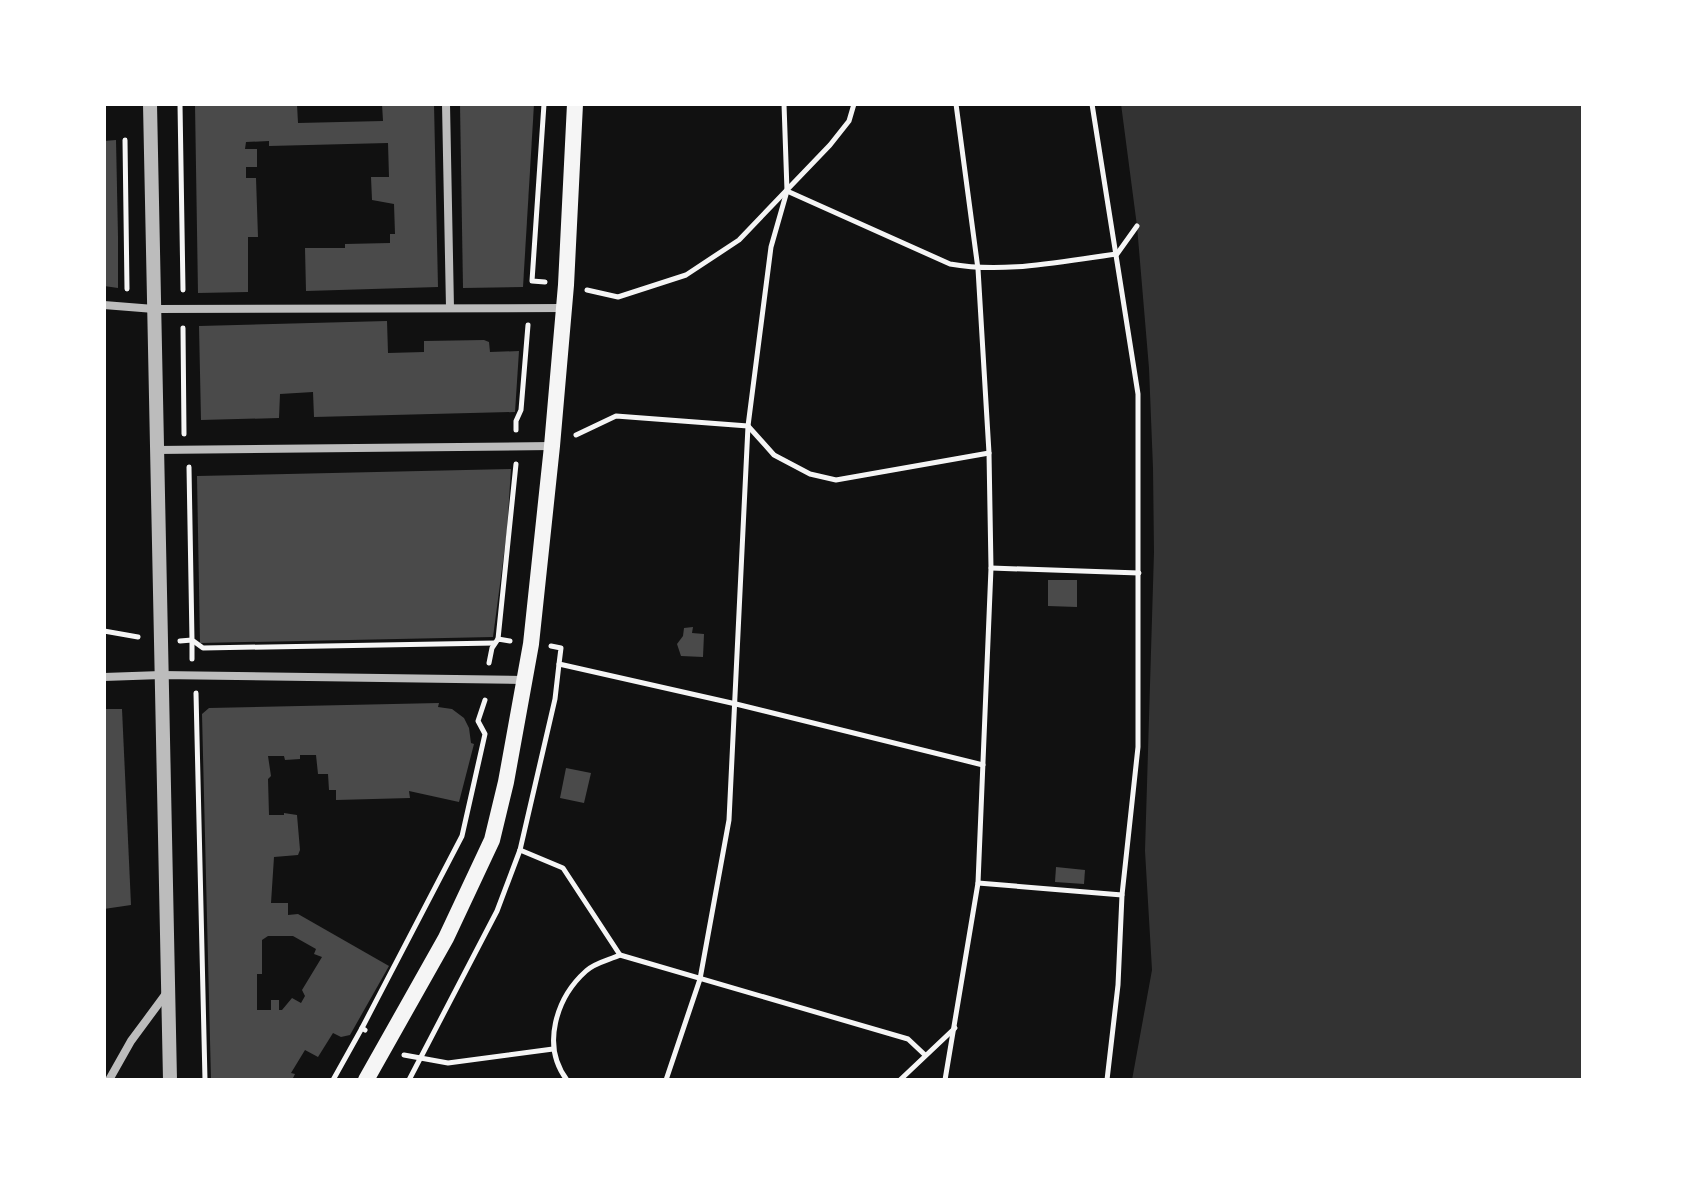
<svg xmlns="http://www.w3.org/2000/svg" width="1687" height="1184" font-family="'Titillium Web',sans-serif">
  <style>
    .water { fill: #333 }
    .building { fill: #4a4a4a; fill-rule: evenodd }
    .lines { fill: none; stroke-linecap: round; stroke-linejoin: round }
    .path { stroke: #f5f5f5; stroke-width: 5 }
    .minor { stroke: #bcbcbc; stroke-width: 8 }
    .tertiary { stroke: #bcbcbc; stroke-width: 14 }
    .secondary { stroke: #f5f5f5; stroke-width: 16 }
  </style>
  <rect width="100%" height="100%" fill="#111"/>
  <polygon class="water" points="1121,104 1583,104 1583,1080 1132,1080 1152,970 1145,851 1154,552 1153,468 1149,368 1137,226"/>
  <g class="building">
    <polygon points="195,104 297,104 298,123 383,121 382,104 434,104 438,287 306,291 305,248 345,248 345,244 390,243 390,234 395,234 394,204 372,200 371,177 389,177 388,143 269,146 269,141 246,142 245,149 257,149 257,167 246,167 246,178 256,178 258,237 248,237 248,292 198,293"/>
    <polygon points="460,104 534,104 523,287 463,288"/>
    <polygon points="116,140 118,237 118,288 104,286 104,141"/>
    <polygon points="387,321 388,353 424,352 424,341 484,340 489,342 490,352 519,351 515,412 314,417 313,392 280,394 279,418 201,420 199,326"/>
    <polygon points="511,469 507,531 493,637 200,643 197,476"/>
    <polygon points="1048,580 1077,580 1077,607 1048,606"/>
    <polygon points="693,627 692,633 704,634 703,657 681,656 677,644 683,636 684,628"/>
    <path d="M439 703 438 707 452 709 464 718 469 728 471 743 474 744 459 802 409 791 410 798 336 800V790H329L328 774H318L316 755H300V759L285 760 284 756H268L271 776 268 779 269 815H284V813L297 815 300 850 298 855 274 857 271 903H288V915L298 914 389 966 350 1035 341 1037 333 1033 318 1057 305 1050 291 1073 295 1074 292 1080H211L202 714 209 708ZM268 936H293L316 949 314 954 322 957 302 990 305 996 301 1003 292 998 282 1010H279V1000H271V1010H257V974H262V940Z"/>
    <polygon points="104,709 122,709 131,905 104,909"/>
    <polygon points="566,768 591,773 584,803 560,798"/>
    <polygon points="1056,867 1085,870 1084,884 1055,882"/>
  </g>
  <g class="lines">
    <g class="path">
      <polyline points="180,104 183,290"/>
      <polyline points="544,104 532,281 545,282"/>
      <polyline points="1092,104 1138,394 1138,747 1122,895 1118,985 1107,1080"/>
      <polyline points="125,140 127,289"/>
      <path d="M787 191 950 264C1005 274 1062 261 1117 254L1137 226"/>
      <polyline points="587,290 618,297 686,275 739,240 830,145 849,121 854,104"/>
      <polyline points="183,328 184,434"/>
      <polyline points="516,430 516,421 521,410 528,325"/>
      <polyline points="576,435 616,416 748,426 774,455 810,474 836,480 989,453"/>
      <polyline points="189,467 192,640 203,648 495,643"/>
      <polyline points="991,568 1139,573"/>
      <polyline points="104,631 138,637"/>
      <polyline points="498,639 516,464"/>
      <polyline points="180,641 192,640 192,659"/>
      <polyline points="551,646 561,648 559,664 736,704 983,765"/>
      <polyline points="489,663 492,648 498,639 510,641"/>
      <polyline points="196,693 205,1080"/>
      <polyline points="520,850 563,868 620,955"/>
      <polyline points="978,883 1122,895"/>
      <polyline points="362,1028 462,836 485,734 478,721 485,700"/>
      <polyline points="404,1055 448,1063 553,1049"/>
      <polyline points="333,1080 362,1028 365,1030"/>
      <polyline points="409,1080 497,911 520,850 555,699 559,664"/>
      <path d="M567 1080C541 1046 556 998 586 971 594 963 609 960 620 955L908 1039 925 1055"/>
      <polyline points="666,1080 700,979 729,820 748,426 771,247 787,191 784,104"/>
      <polyline points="900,1080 955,1028"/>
      <polyline points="945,1080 978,883 991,568 989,453 978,269 956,104"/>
    </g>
    <g class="minor">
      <polyline points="446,104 450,308"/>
      <polyline points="104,305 154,309 563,308"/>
      <polyline points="156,450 552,446"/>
      <polyline points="104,677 161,675 525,680"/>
      <polyline points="109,1080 131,1041 168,991"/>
    </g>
    <polyline class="tertiary" points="150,104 170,1080"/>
    <polyline class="secondary" points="366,1080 446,938 492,840 506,782 531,644 552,446 566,285 575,104"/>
  </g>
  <rect width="1687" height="1184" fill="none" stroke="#ffffff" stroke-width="212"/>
</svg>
